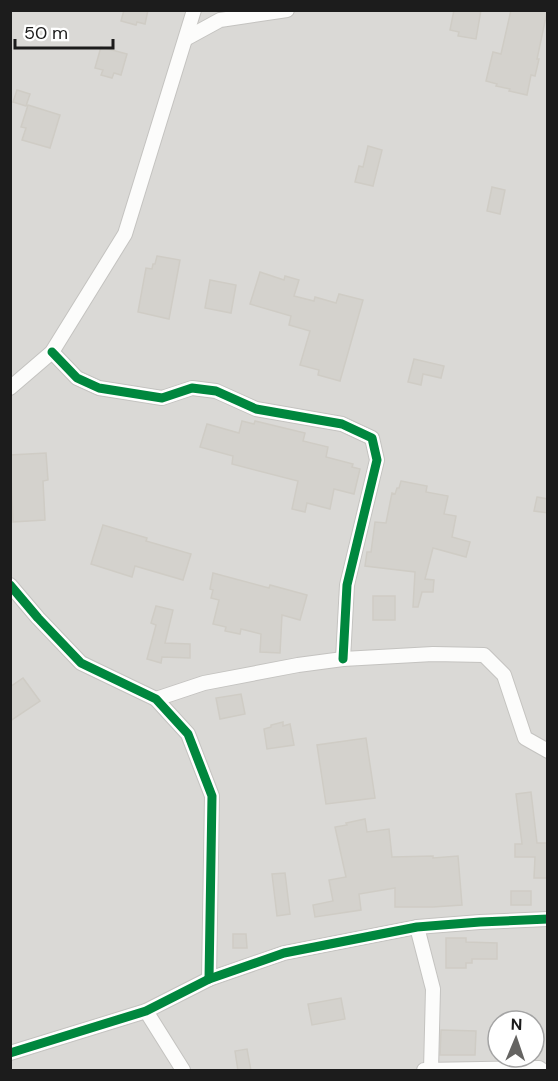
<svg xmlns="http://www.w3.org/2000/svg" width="558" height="1081" font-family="'DM Sans',sans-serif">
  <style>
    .residential { fill: #dad9d6; fill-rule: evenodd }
    .building { fill: #d4d2cd; stroke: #cfccc5; stroke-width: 1.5 }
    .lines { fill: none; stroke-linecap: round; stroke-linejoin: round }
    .minor-casing { stroke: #c4c3c0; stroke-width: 16 }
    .minor { stroke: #fcfcfb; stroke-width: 14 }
    .cycleway-casing { stroke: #fff; stroke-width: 13 }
    .cycleway { stroke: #00873e; stroke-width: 9 }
  </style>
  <rect width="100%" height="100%" fill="#eceae4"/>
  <path class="residential" d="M10 11H547V1070H11ZM498 1021H534V1057H498Z"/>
  <g class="building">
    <polygon points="124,10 148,10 145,24 137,22 136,25 121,21"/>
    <polygon points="454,10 481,10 476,39 458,36 459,32 450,30"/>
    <polygon points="511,10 541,10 547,12 537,59 539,59 535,76 531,75 527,95 509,91 510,89 496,86 497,84 486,81 493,52 501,54"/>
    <polygon points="101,47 127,54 121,75 114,73 112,78 101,75 103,70 95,68"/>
    <polygon points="17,90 30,94 26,106 13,102"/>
    <polygon points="28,105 60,115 50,148 22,140 26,128 21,127"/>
    <polygon points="368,146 382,150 373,186 355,182 359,166 363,167"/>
    <polygon points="492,187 505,190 500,214 487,211"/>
    <polygon points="157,256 180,260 169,319 138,312 146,268 152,269 153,264 155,264"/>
    <polygon points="260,272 284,280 285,276 299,280 294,296 314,301 315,297 336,303 339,294 363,300 340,381 318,375 319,370 300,365 310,331 289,325 291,316 250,304"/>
    <polygon points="210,280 236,285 231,313 205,308"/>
    <polygon points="414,359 444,366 441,378 423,374 421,385 408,382"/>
    <polygon points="242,421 254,424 255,421 305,433 303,441 328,447 326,457 353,464 352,467 360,469 354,494 334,489 330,509 307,503 305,512 292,509 298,481 232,464 233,456 200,447 207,424 239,433"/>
    <polygon points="46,453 48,480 43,481 45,520 13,522 10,455"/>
    <polygon points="401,481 427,486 426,492 448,496 444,514 456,516 452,537 470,542 466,557 433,548 425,579 434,580 433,592 422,592 418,607 413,607 415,572 365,566 367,552 371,552 375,522 386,523 392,493 395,494 397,488 399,488"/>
    <polygon points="537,497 548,499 548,513 534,511"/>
    <polygon points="103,525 147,538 146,541 191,554 183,580 135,566 132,577 91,564"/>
    <polygon points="213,573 269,588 270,585 307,595 300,620 282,615 280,653 260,652 261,634 241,629 240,634 225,631 226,627 213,624 219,600 211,598 213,590 210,589"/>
    <rect x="373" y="596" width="22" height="24"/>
    <polygon points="156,606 173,610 165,643 190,644 190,658 162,657 161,663 147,659 156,625 151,623"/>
    <polygon points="23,678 40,701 10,721 10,687"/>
    <polygon points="241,694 245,714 220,719 216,698"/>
    <polygon points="283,722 283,726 290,724 294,745 267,749 264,729 271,727 271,725"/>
    <polygon points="366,738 375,798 326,804 317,745"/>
    <polygon points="531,792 537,843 548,843 548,878 534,878 535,857 515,857 515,844 522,844 516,794"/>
    <polygon points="365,819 367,832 389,829 392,857 433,856 433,858 458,856 462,905 433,907 395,907 395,888 359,894 361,910 315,917 313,905 333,901 329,880 346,877 335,827 347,825 346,823"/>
    <polygon points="285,873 290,914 277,916 272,874"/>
    <rect x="511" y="891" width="20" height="14"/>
    <polygon points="233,934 246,934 247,948 233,948"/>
    <polygon points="446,938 466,938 466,942 497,943 497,959 472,959 472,963 466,963 466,968 446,968"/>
    <polygon points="341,998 345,1019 312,1025 308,1004"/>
    <polygon points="441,1030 476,1031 475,1055 440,1055"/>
    <polygon points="247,1049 251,1071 238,1071 235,1051"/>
  </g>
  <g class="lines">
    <g class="minor-casing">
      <g id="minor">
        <polyline points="187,38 220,20 287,10"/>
        <polyline points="52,352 77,378 99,388 162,398 192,388 216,391 256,409 342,424 372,438 377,460 347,585 343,659"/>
        <polyline points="10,388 52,352 125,234 194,10"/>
        <polyline points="10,585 38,618 81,663 156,699 188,734 212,796 209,979"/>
        <polyline points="156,699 204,683 298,665 343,659 433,654 484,655 504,675 525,738 548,751"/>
        <polyline points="417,927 433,989 431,1070"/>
        <polyline points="146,1011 183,1070"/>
        <polyline points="10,1053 146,1011 209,979 284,953 417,927 480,922 548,919"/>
        <polyline points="424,1070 539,1068 542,1070"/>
      </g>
    </g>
    <use href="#minor" class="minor"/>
    <g class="cycleway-casing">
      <g id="cycleway">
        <polyline points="52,352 77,378 99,388 162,398 192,388 216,391 256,409 342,424 372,438 377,460 347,585 343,659"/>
        <polyline points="10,585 38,618 81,663 156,699 188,734 212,796 209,979"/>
        <polyline points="10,1053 146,1011 209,979 284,953 417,927 480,922 548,919"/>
      </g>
    </g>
    <use href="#cycleway" class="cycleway"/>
  </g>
  <rect width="558" height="1081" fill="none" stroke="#1c1c1c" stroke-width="24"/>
  <g transform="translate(516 1039) rotate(2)"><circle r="28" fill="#ffffff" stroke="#a4a4a4" stroke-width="1.5"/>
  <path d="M0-4.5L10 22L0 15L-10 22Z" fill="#656462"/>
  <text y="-9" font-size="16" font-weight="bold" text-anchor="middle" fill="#1c1c1c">N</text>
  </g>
  <path d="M15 39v9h98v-9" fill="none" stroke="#1c1c1c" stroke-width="3"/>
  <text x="24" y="39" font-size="18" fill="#1c1c1c" stroke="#ffffff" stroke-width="4.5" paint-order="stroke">50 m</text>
</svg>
